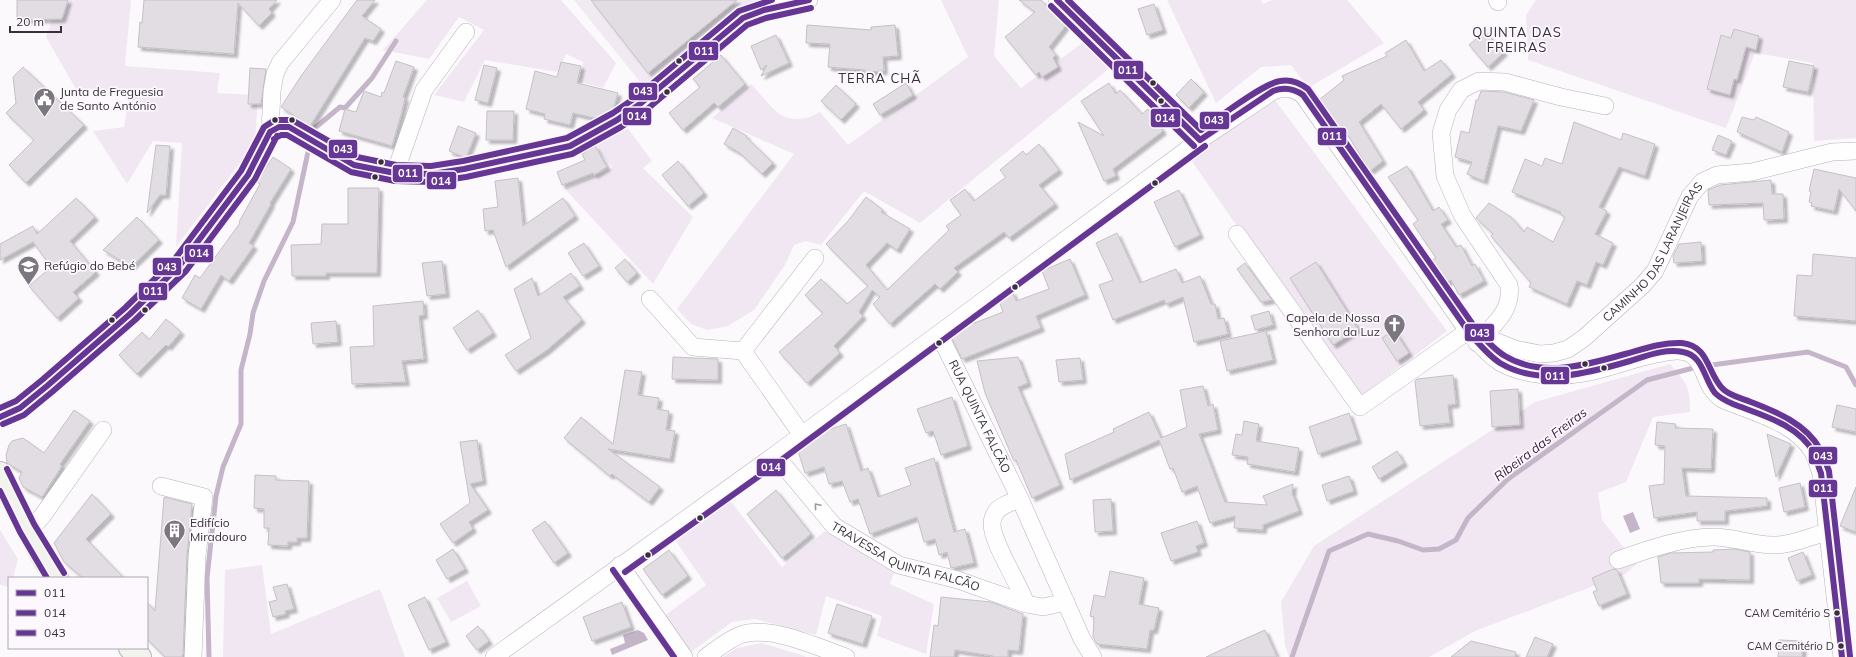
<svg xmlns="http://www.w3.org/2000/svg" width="1856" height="657" viewBox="0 0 1856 657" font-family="Mulish,sans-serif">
<defs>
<filter id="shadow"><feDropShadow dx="3.5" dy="3.5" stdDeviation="1" flood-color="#0004"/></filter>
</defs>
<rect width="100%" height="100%" fill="#fbf9fc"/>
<path fill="#f1eaf3" d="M574 0H762L649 93Z"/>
<path fill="#f1e7f3" d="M59 0H131L125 66 220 73 217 93 258 95 255 143 176 247 182 143 153 141 127 184 93 131 124 127 130 89H76L46 37Z
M427 0H561L616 63 603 88 580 82 583 62 566 54 557 72 485 60 464 102 434 95 484 30 459 17 429 59 383 50Z
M941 0H999L994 56 1021 88 1085 41 1112 66 920 223 864 191 821 245 806 241 794 245 785 265 754 310 728 326 707 330 691 324 677 309 794 154 712 118 751 84C758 91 774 111 781 115 793 122 810 119 820 112L848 145 968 57Z
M1167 0H1261L1263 4 1272 0H1347L1384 43 1308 88 1291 65 1261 67 1216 103Z
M1536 0H1856V138L1814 141 1813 63 1755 53 1726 128 1528 60 1526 15Z
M1272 96 1447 331 1357 399 1189 157Z
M626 126 652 161 643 168 693 217 653 284 565 189 613 168 592 143Z
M1670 364C1687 383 1690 386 1690 412L1653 417 1626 482 1598 493 1602 520 1637 564 1625 574 1475 631 1429 657H1289L1285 645 1281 602 1314 546 1535 402Z
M729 499 782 567 825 531 894 573 890 584 934 604 926 654 877 636 882 616 826 596 816 635 755 619 732 622 687 655 660 619 706 585 671 534Z
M0 530 18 559 13 578H9V587L0 585Z
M262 565 271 634 380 589 405 657H223L225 570Z
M467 581 481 606 451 622 437 598Z
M761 643 805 656V657H723L737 648Z"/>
<path fill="#c4b6c8" d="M1633 512 1640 529 1630 533 1623 516Z
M638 630 644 633 648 640 612 655 610 649 625 643 623 635Z"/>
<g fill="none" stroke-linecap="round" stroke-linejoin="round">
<path stroke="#c4b6c8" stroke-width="5" d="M316 127 340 107 345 108 372 78 396 41
M209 657 207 578 216 496 223 467 241 424V370L250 334 253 313 264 281 293 222 308 152
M1292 657 1329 551 1368 534 1398 541 1423 550 1439 549 1456 540 1468 518 1508 479 1647 380 1697 367 1808 352 1846 367 1856 385"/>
</g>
<path fill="#e2dde3" stroke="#c5c0c6" filter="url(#shadow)" d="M17 0H68L62 19 17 20Z
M144 0H277L269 9 272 13 259 26 238 3 234 54 138 47 140 22 142 23Z
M357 0H375L362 16 381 29 373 41 365 38 310 126 281 107 301 76Z
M591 0H737L648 73Z
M1019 0H1041L1067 24 1049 47 1056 55 1053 58 1058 67 1042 77 1039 72 1036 75 1005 37 1035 12Z
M1154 4 1163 30 1147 35 1138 9Z
M807 25 871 30V27L895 25 898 56 883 57 884 71 865 72V70L828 67 830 44 806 43Z
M1734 29 1759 36 1756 50 1746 47 1737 80 1734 79 1730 95 1707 89 1721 35 1731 38Z
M1485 31 1504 52 1488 67 1469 45Z
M776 35 789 63 761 76 767 65 761 70 751 46Z
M1406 40 1424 71 1441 60 1452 74 1418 102 1424 110 1401 129 1381 104 1359 122 1383 161 1370 171 1346 132 1343 134 1319 100 1344 80 1342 76 1387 56 1385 53Z
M721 55 745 84 718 107 714 103 683 130 669 113 700 87 693 79Z
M396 61 414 67 403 97 405 98 401 115 392 146 339 131 345 109 356 112 364 91 381 97 382 92 384 93Z
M1789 61 1814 66 1808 92 1783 87Z
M561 62 581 66 577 83 618 93 613 110 598 119 573 113 570 125 544 119 545 114 526 109 535 71 557 77Z
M484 65 497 68 488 103 475 100Z
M23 67 84 125 26 183 9 165 34 140 6 113 16 103 13 77Z
M250 68 266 69 261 104H248Z
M1191 79 1204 92 1189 108 1176 95Z
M906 83 913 95 880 115 873 104Z
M1109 83 1116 94 1120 90 1142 114 1148 109 1163 131 1113 169 1116 176 1104 181 1078 122 1104 136 1081 101Z
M836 85 856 104 841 120 821 101Z
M1481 91 1504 92 1534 100 1521 131 1498 126 1484 181 1467 174 1472 162 1455 157 1461 131 1469 133 1476 100H1478Z
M487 111H514L513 140H486Z
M1742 117 1754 120 1756 117 1789 132 1782 152 1737 132Z
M1574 122 1621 140 1623 133 1655 144 1645 176 1619 167 1599 207 1607 211 1595 234 1613 243 1603 265 1596 262 1587 285 1577 281 1567 304 1529 287 1531 283 1491 236 1493 234 1476 218 1489 203 1511 217 1524 232 1527 227 1553 242 1565 217 1560 214 1561 212 1512 192 1525 159 1542 166 1545 158 1562 164Z
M458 126 476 133 466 158 449 151Z
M733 128 747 136 746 137 773 163 762 174 740 153 724 144Z
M1718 135 1732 141 1726 155 1712 150Z
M1039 144 1059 170 1039 185 1055 204 1009 238 1004 232 954 268 958 272 940 289 935 284 890 324 873 304 880 297 872 290 859 312 863 316 834 346 840 353 807 383 779 352 823 313 805 295 821 279 847 304 868 286 826 244 848 221 866 197 883 210 881 212 910 229 897 250 887 243 866 265 887 290 949 230 946 226 961 215 950 200 965 189 974 201 1006 177 1000 170 1023 151 1026 155Z
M156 145 170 146 166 195H160L147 213Z
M595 146 607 167 594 175 593 173 562 185 557 172 585 160 582 154Z
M273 157 291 169 270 203 271 204 249 243 254 246 229 281 221 275 201 309 182 298 195 275 200 278 240 223 239 222 260 184 257 182Z
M678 161 704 193 688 206 662 175Z
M1407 166 1433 211 1439 207 1448 220 1441 224 1456 247 1461 245 1472 266 1475 264 1484 281 1459 295 1451 280 1446 283 1433 264 1431 261 1436 258 1413 224 1418 220 1388 177Z
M1814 169 1856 178V211L1839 189 1834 211 1811 206 1812 203 1809 202 1811 192 1809 191Z
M518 178 523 226 563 198 575 216 506 267 493 230 485 231 483 209 498 207 495 181Z
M1771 180 1772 194H1783L1784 219 1764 220 1763 203 1709 205 1708 190 1720 185Z
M348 188H379L377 273H326V276H292L291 245 321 244 322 224H348Z
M1179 190 1200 235 1175 247 1154 202Z
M76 198 95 217 70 241 96 272 73 292 79 298 57 318 29 286 51 267 33 242 0 260V244L33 226 37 234Z
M137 217 159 240 131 267 103 250Z
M1117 233 1140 283 1176 269 1182 283 1200 276 1211 304H1215L1218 319 1224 318 1228 334 1194 342 1183 297 1166 304 1164 300 1113 320 1099 285 1113 280 1096 243Z
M1701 242 1702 261 1674 263 1673 256 1679 244Z
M584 243 599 266 583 276 568 253Z
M1813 254 1856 258V321L1794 316 1797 275 1812 276Z
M625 259 637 273 627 282 615 268Z
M1070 259 1085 295 1036 316 1041 328 962 359 951 337 964 327 1003 312 999 301 1012 291 1016 301 1049 289 1042 271Z
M442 261 446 294 427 296 422 263Z
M1316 262 1358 329 1333 345 1290 278Z
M1245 263 1272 300 1261 302 1237 269Z
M571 273 580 286 563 297 582 320 547 350 516 371 505 355 531 338 514 289 532 278 538 296Z
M423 301 424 315 419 316 424 359 402 361 406 382 352 384 350 347 374 346 373 306Z
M478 310 493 333 467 350 453 328Z
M1269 311 1273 325 1255 330 1251 316Z
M166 319 181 332 168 347 166 345 137 374 119 355 142 332 149 340Z
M336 321 338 342 313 344 311 323Z
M1394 330 1409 353 1397 361 1382 338Z
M1266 331 1273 360 1227 371 1220 341Z
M673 357 718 359V380L672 379Z
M1018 357 1028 383 1018 387 1060 485 1032 498 1016 460 1014 461 985 393 977 361Z
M1080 358 1083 380 1059 382 1056 360Z
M625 370 642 372 638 395 659 398 657 409 669 411 666 430 675 431 670 459 608 449 660 487 649 502 612 474 610 476 564 438 581 417 613 444Z
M1453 375 1456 404 1448 405 1450 423 1420 426 1415 381 1417 379Z
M1203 386 1208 406 1213 404 1218 430 1199 434 1225 502 1267 505 1263 496 1293 484 1292 495H1293L1299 511 1263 525V530L1234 528 1235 516 1210 523 1197 486 1182 492 1173 468 1170 469 1159 440 1070 480 1065 454 1114 432 1113 429 1149 412 1161 438 1187 427 1180 390Z
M1518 389 1520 425 1492 427 1490 391Z
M952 397 968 446 941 455 933 431 926 433 917 409Z
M1837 405 1856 409V432L1832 427Z
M74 410 90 421 60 464 62 466 42 497 23 487 19 478 22 472 7 463 6 455 9 445 12 441 23 438 44 453Z
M1349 413 1358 440 1318 454 1309 427Z
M1244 421 1259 424 1256 441 1299 448 1295 472 1247 464 1248 457 1232 455 1236 434 1242 435Z
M1657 422 1676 424 1675 428 1713 429 1711 469 1682 468 1686 496 1767 498V506L1725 511V521H1697V512L1654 518 1649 486 1664 484 1665 446 1655 445Z
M846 424 861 471 868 468 878 497 911 485 905 468 934 458 954 532 965 529 974 563 951 568 947 552 939 555 935 539 924 542 917 517 870 534 858 499 850 502 842 481 829 484 824 467 805 473 798 451 823 434 824 431Z
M1767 434 1791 444 1776 477Z
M477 440 483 481 470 484 488 510 469 522 473 529 453 543 440 524 470 503 460 442Z
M1397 451 1404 463 1379 479 1372 467Z
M255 475 276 476V480L309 481 307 538H297V542H288V546L268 545 269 528H264V509L254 508Z
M1349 476 1354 491 1327 501 1322 485Z
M1800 483 1805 507 1784 512 1779 488Z
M1856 487V532L1840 526Z
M776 490 811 534 782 558 747 514Z
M92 494 111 514 86 539 124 578H83L64 562 54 543Z
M164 497 192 504 187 556 183 654 182 657H165L147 639V602L155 611Z
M1111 499 1113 531 1095 532 1093 500Z
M545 521 568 553 554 563 532 530Z
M1197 521 1204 543 1196 546 1198 552 1171 561 1161 533Z
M453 549 465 569 447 579 436 560Z
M1734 549 1750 552V580L1699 579V583H1661L1658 557 1671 553 1713 552V550Z
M669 550 688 576 662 595 643 569Z
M1803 552 1812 575 1797 581 1788 558Z
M1613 569 1617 570 1627 594 1599 606 1593 592 1597 590 1592 578Z
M1110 571 1144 578 1139 604 1159 608 1154 630H1150L1147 649 1097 644 1093 637 1094 617 1090 616 1094 595 1105 597Z
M287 584 294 609 285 611 286 614 273 617 269 602 277 600 273 587Z
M425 597 446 642 429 650 408 605Z
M941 597 991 602 1023 614 1019 651 1008 650V657H993V656L955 650 954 657H930L934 625 938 626Z
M622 602 631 627 592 641 583 617Z
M837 604 872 616 863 644 828 633Z
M478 626 489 641 477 650 466 636Z
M1265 630 1277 657H1206L1240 641Z
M1535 637 1553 644 1547 657H1526Z
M1779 640 1803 641 1802 657H1778Z
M1471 641 1516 652 1515 657H1451Z"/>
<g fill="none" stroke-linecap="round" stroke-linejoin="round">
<defs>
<g id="street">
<path d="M1057 0 1200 140"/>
<path d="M1497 0 1498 2"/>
<path d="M270 132 279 127H289L354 165 395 173 432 174 464 169 570 146 617 120 640 104 743 18 764 10 809 0"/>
<path d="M395 173 424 90 466 32"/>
<path d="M1237 234 1360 407 1468 331"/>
<path d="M650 299 693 347 743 351 802 435"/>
<path id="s1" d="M939 334 1020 499 1082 639 1093 657"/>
<path id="s2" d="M1483 336 1515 349 1540 354 1554 353 1568 349 1584 338 1642 286 1655 271 1690 196 1702 182 1717 175 1752 172 1832 152 1856 151"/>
<path d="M1477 343C1493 325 1513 311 1509 285L1462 215 1445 176 1441 133 1448 110 1461 90 1479 81 1505 82 1561 97 1605 106"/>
<path d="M743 351 815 258"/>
<path d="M0 417 20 408 47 386 130 314 180 265 248 175 270 132 272 91 275 74 280 63 332 0"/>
<path id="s3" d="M775 455 834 526 899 565 958 580 1026 604 1043 607 1066 602"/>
<path d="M161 486 204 497 197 556 193 657"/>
<path d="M1020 499C1012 502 1001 505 996 512 994 515 992 519 992 524 992 543 1019 583 1026 604"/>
<path d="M27 528 38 521 43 515 103 430"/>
<path d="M1618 560C1646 550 1683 537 1713 537 1732 537 1751 544 1771 545 1789 546 1809 537 1827 532"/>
<path d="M620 565 684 657"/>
<path d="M494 657 775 455 1200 140 1273 91C1284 87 1293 87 1303 95L1468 331C1477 342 1489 355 1501 363 1526 376 1558 378 1585 373 1609 368 1632 359 1656 354 1667 352 1682 348 1692 355 1706 363 1703 386 1722 399 1753 413 1794 421 1813 452 1816 458 1818 466 1821 473L1842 657"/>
<path d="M706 657C717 649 730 638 743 634 773 626 817 647 846 657"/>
</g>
<path id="secondary" d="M0 473 27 528 46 562 57 578
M130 648 140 657"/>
</defs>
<use href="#street" stroke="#b7b3b9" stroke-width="18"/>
<use href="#secondary" stroke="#b7b3b9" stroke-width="24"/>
<use href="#street" stroke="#fefeff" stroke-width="17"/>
<use href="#secondary" stroke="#f2f3ef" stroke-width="22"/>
<defs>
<path id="bus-1" d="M1057 0 1200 140
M270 132 279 127H289L354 165 395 173 432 174 464 169 570 146 617 120 640 104 743 18 764 10 809 0
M1200 140 1273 91C1284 87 1293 88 1303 95L1468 331C1477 342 1488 355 1500 363 1540 387 1589 373 1630 361 1646 356 1666 348 1683 352 1703 355 1704 379 1715 393 1720 398 1726 401 1733 404 1761 415 1798 424 1814 453 1817 459 1818 467 1821 473L1842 657
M0 417 20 408 47 386 130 314 180 265 248 175 270 132"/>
<path id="bus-2" d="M1051 6 1194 146
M274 139 281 135H287L351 172 395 181 433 182 466 177 572 154 621 127 645 111 747 25 766 18 811 8
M3 424 24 415 52 392 135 320 186 271 255 179 277 136
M0 491 20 532 47 578
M613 570 674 657
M625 572 780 461 1205 146"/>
<path id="bus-3" d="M1068 0 1201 130C1218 118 1262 84 1280 81 1290 79 1300 83 1308 89L1474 326C1483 337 1493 349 1505 356 1541 378 1587 365 1625 354 1643 349 1663 342 1682 343 1709 346 1707 372 1722 388 1729 396 1742 398 1751 402 1777 412 1806 424 1820 449 1824 456 1826 464 1829 471L1850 656
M0 408 16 401 42 380 125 308 174 260 241 171 264 127 275 120H292L357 157 396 165 431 166 463 161 567 138 613 113 635 98 739 11 772 0
M7 469 34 524 64 573"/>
</defs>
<use href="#bus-1" stroke="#fcf8fd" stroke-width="9"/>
<use href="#bus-2" stroke="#fcf8fd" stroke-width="9"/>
<use href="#bus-3" stroke="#fcf8fd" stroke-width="9"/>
<use href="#bus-1" stroke="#663695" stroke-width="6"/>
<use href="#bus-2" stroke="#663695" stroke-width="6"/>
<use href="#bus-3" stroke="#663695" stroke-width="6"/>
</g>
<defs><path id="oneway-chevron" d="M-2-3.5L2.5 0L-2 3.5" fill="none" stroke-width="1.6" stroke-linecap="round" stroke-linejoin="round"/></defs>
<use stroke="#9b979d" href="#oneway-chevron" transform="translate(817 506) rotate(-130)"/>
<defs>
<symbol id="civic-pin" viewBox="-11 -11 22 30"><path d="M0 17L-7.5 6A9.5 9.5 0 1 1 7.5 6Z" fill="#7c767f" stroke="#fcf8fd"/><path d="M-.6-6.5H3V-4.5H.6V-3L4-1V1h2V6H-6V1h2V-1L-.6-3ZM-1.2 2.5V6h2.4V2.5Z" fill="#fff"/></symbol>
<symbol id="school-pin" viewBox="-11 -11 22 30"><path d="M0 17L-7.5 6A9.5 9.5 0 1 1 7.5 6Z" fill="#7c767f" stroke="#fcf8fd"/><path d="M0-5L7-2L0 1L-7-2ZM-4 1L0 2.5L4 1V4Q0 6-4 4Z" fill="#fff"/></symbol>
<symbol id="church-pin" viewBox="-11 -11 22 30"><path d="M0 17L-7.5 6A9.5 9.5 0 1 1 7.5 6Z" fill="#7c767f" stroke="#fcf8fd"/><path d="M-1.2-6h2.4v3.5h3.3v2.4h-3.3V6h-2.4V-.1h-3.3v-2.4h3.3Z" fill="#fff"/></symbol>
<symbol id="building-pin" viewBox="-11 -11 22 30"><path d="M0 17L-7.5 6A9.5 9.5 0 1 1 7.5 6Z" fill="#7c767f" stroke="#fcf8fd"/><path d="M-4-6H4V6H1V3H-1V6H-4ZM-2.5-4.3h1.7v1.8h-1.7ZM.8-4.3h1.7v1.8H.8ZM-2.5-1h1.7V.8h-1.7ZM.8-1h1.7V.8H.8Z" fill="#fff"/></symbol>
</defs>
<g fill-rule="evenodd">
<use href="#civic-pin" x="32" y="86" width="25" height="34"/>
<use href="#school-pin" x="16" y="254" width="25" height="34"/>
<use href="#church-pin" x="1382" y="312" width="25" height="34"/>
<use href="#building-pin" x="162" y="518" width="25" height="34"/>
</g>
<g fill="#38303b" stroke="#fcf8fd" stroke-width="1.5">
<circle cx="679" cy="61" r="3.5"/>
<circle cx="1153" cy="83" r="3.5"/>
<circle cx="667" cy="92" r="3.5"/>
<circle cx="1161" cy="101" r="3.5"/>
<circle cx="275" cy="120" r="3.5"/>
<circle cx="292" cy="120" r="3.5"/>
<circle cx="381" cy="162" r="3.5"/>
<circle cx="375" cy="177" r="3.5"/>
<circle cx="1155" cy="183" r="3.5"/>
<circle cx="1015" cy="287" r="3.5"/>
<circle cx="145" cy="310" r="3.5"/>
<circle cx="112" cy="320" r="3.5"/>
<circle cx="939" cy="343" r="3.5"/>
<circle cx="1585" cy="364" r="3.5"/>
<circle cx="1604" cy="368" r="3.5"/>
<circle cx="700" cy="518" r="3.5"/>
<circle cx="648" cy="555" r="3.5"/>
<circle cx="1837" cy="613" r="3.5"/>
<circle cx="1841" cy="646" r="3.5"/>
</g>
<g text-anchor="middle" stroke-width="3.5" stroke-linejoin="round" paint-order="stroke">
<g font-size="11" fill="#38303b" stroke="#fcf8fd" text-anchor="end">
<text x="1830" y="617">CAM Cemitério S</text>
<text x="1834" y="650">CAM Cemitério D</text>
</g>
<g font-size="12" fill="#38303b" stroke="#fcf8fd" text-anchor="start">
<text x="60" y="96">Junta de Freguesia<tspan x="60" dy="14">de Santo António</tspan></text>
<text x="44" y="270">Refúgio do Bebé</text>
<text x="1380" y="322" text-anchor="end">Capela de Nossa<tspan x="1380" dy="14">Senhora da Luz</tspan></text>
<text x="190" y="527">Edifício<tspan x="190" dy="14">Miradouro</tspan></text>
</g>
<g font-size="12" fill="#38303b" stroke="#fcf8fd">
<text dy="4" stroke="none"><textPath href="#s2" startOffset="220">CAMINHO DAS LARANJEIRAS</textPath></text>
<text dy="4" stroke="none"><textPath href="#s1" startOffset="92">RUA QUINTA FALCÃO</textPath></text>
<text dy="4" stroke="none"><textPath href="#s3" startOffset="171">TRAVESSA QUINTA FALCÃO</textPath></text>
</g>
<g font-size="13" letter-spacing="1" fill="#38303b" stroke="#fcf8fd">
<text x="1517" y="37">QUINTA DAS<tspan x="1517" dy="15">FREIRAS</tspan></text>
<text x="880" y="83">TERRA CHÃ</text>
</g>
<g font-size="13" font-style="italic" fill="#3c2144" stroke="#fcf8fd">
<text transform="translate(1540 444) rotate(-37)" y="5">Ribeira das Freiras</text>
</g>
</g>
<g stroke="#fcf8fd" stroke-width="1.5">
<rect x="688" y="41" width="31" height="20" rx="4" fill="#663695"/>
<rect x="1113" y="60" width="31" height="20" rx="4" fill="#663695"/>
<rect x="628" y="82" width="30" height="19" rx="4" fill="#663695"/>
<rect x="622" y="107" width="30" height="19" rx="4" fill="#663695"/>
<rect x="1150" y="108" width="31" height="20" rx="4" fill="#663695"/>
<rect x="1199" y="111" width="31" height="19" rx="4" fill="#663695"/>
<rect x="1317" y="127" width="30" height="19" rx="4" fill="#663695"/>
<rect x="328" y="139" width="30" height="20" rx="4" fill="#663695"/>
<rect x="392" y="164" width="31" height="19" rx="4" fill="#663695"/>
<rect x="426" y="171" width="31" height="19" rx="4" fill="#663695"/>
<rect x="184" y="244" width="30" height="19" rx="4" fill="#663695"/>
<rect x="152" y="257" width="30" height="19" rx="4" fill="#663695"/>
<rect x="138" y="282" width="30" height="19" rx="4" fill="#663695"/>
<rect x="1464" y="323" width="31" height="19" rx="4" fill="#663695"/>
<rect x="1540" y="366" width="30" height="19" rx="4" fill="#663695"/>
<rect x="1808" y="446" width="30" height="19" rx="4" fill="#663695"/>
<rect x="756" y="458" width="30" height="19" rx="4" fill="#663695"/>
<rect x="1808" y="479" width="30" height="19" rx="4" fill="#663695"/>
</g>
<g font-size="11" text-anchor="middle" font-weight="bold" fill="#fff">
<text x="704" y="55">011</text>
<text x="1128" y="74">011</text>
<text x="643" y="95">043</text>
<text x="637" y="120">014</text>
<text x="1165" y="122">014</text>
<text x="1214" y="124">043</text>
<text x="1332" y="140">011</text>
<text x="343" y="153">043</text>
<text x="408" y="177">011</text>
<text x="441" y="185">014</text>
<text x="199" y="257">014</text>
<text x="167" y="271">043</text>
<text x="153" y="295">011</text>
<text x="1480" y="337">043</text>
<text x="1555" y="380">011</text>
<text x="1823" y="460">043</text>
<text x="771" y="471">014</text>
<text x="1823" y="492">011</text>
</g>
<rect x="8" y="577" width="140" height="72" fill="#fcf8fd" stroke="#aea8af"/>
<rect x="16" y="590" width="20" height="6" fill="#663695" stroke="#aea8af"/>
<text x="44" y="597" font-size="12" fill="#38303b">011</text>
<rect x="16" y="610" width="20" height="6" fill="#663695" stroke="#aea8af"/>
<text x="44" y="617" font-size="12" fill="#38303b">014</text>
<rect x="16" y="630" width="20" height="6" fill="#663695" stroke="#aea8af"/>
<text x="44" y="637" font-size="12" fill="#38303b">043</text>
<path d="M10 26v6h51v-6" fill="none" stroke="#38303b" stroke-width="2"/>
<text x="16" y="26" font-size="12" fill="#38303b" stroke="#fcf8fd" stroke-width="3" paint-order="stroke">20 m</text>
</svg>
